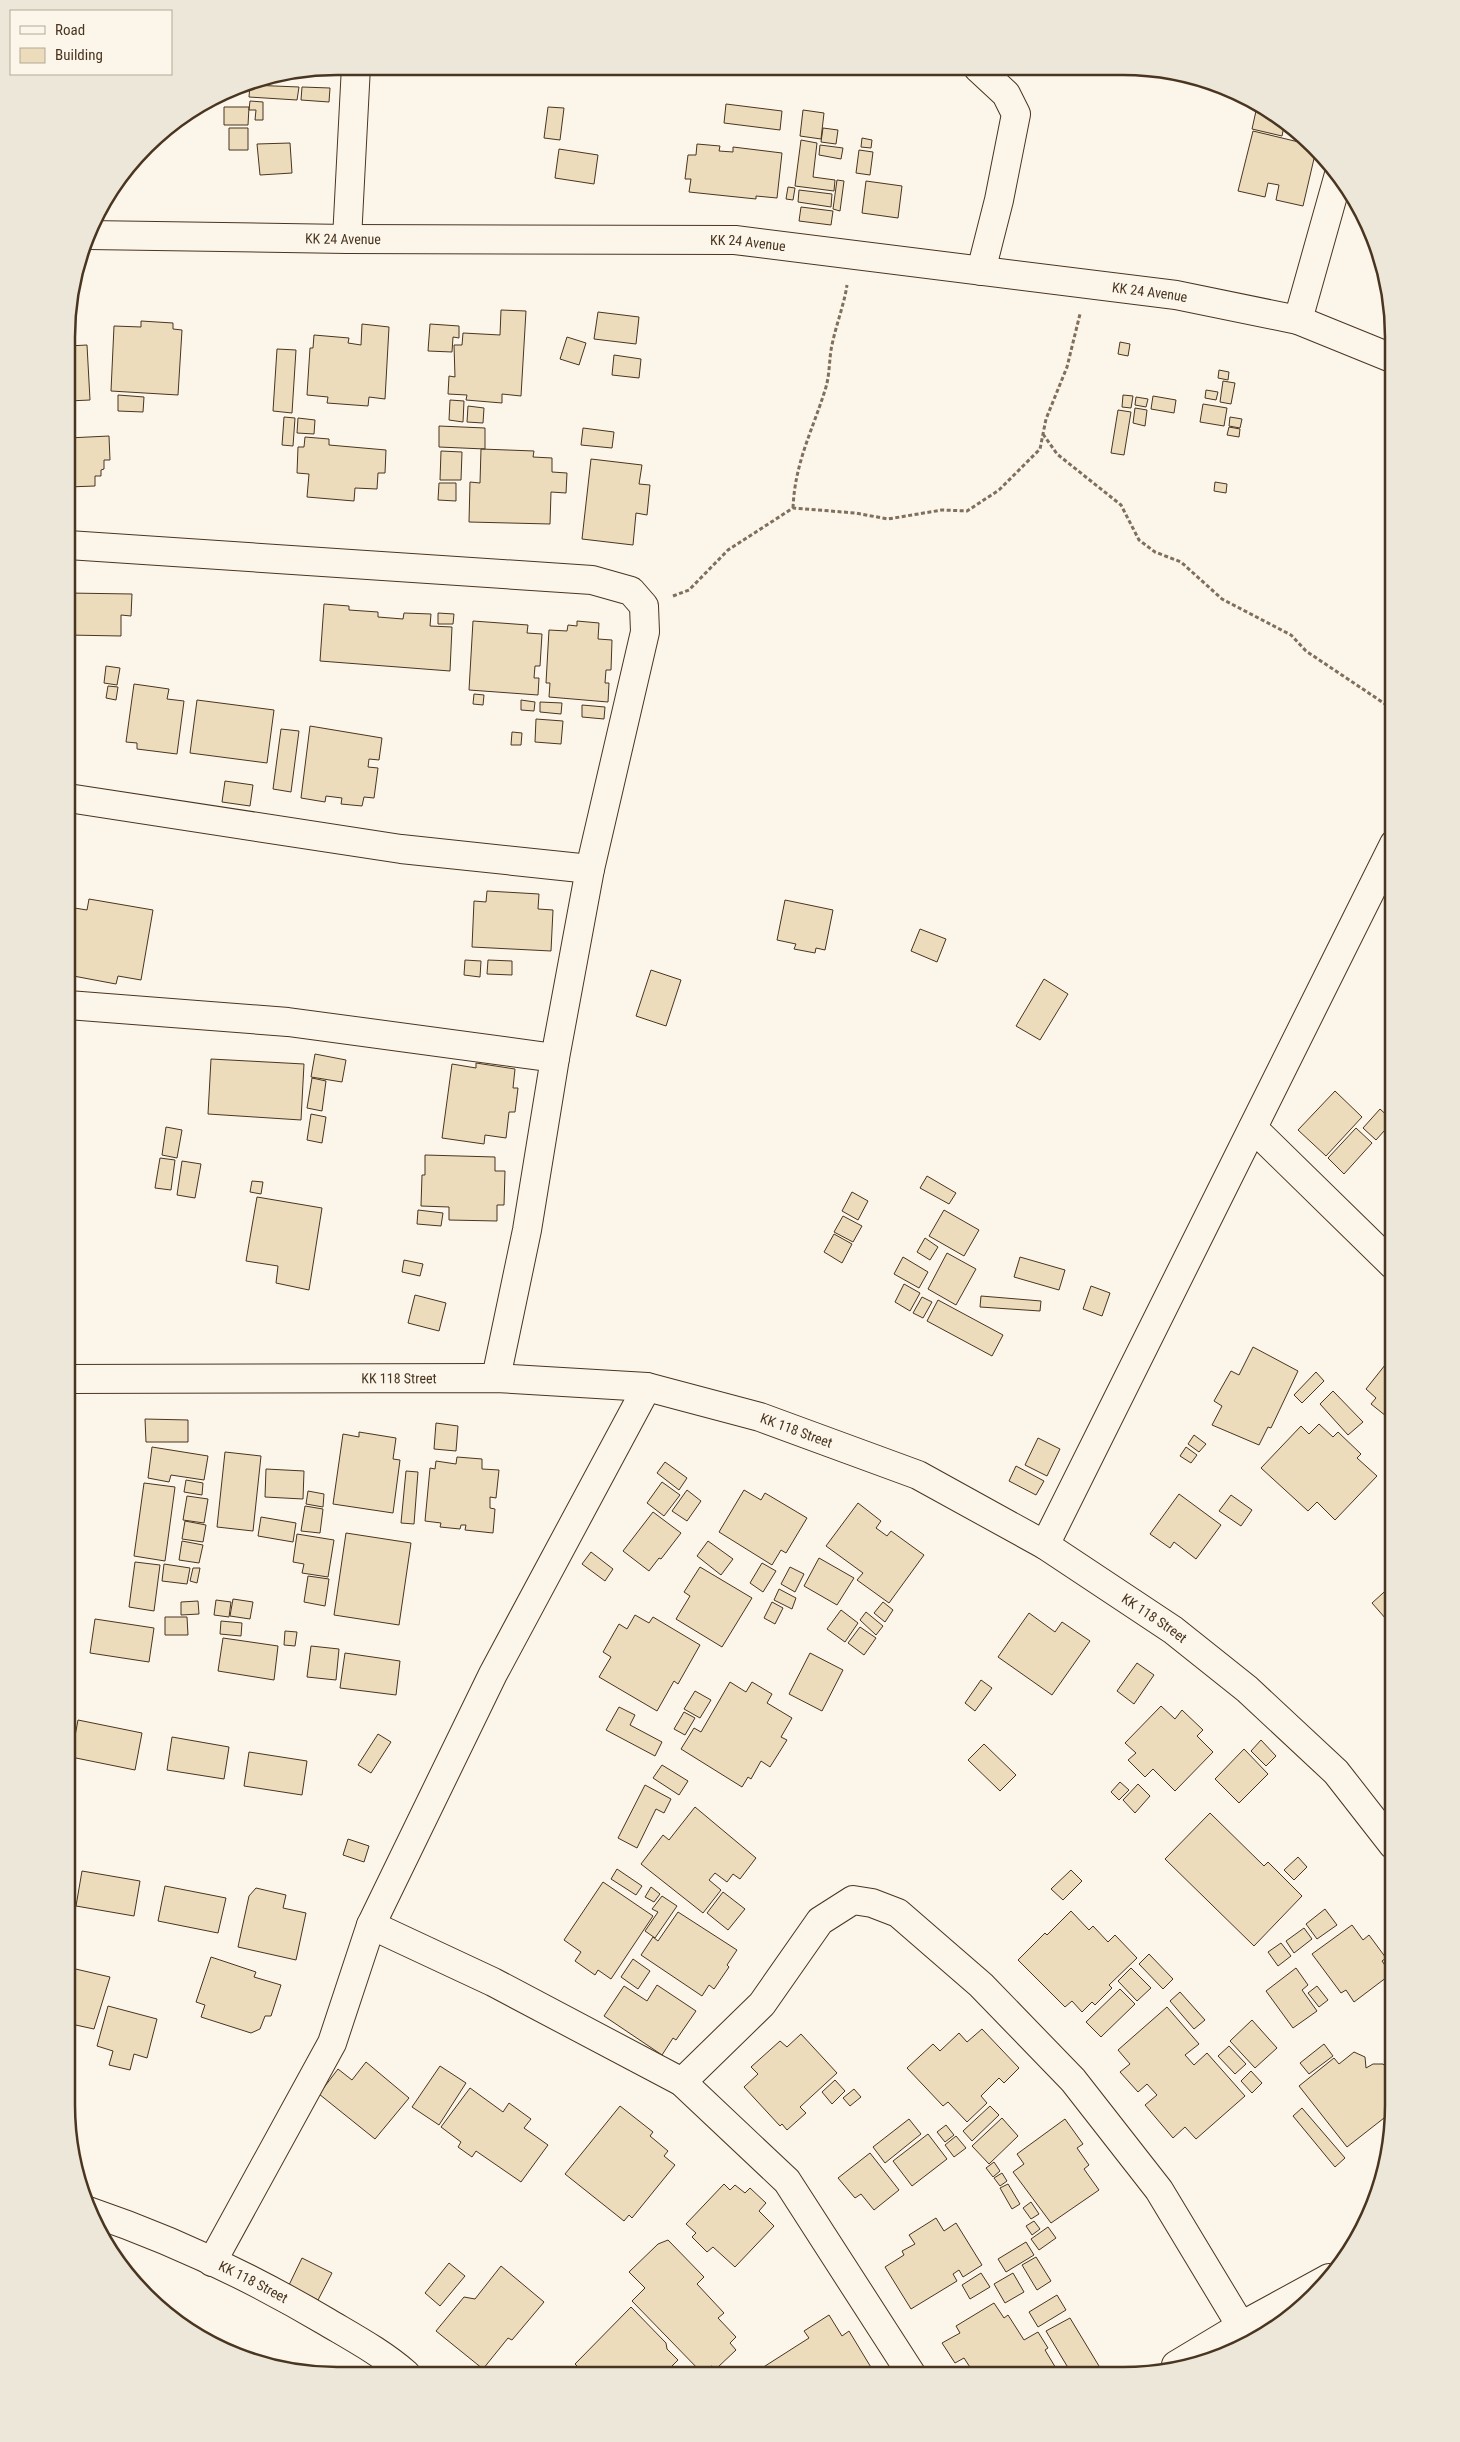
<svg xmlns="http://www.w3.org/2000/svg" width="1460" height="2442" viewBox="0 0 1460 2442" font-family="'Roboto Condensed',sans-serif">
<rect width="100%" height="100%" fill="#fbf6e9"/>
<path fill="#ecdcbc" stroke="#4a3520" d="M250 85 299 87 297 100 249 97Z
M302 87 330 88 329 102 301 100Z
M250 101 263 102V120H255L256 110H249Z
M726 104 782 111 780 130 724 123Z
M224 107H249L248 125H224Z
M548 107 564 108 560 140 544 138Z
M803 110 824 113 821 139 800 136Z
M1256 111 1276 116 1285 121 1282 136 1252 129Z
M1292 126 1303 138 1290 135Z
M229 128H248V150H229Z
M823 128 838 130 836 144 821 142Z
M1253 131 1311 145 1316 150 1303 206 1276 200 1279 185 1268 183 1265 197 1238 191Z
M862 138 872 140 871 148 861 147Z
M801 140 817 143 813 177 835 180 834 191 795 186Z
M290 143 292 173 260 175 257 144Z
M697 144 720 146 719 151 733 152V147L782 153 777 198 756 196V199L689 192 691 179H685L688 155H696Z
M820 145 843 148 841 159 819 155Z
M559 149 598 155 594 184 555 178Z
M859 150 873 152 870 175 856 173Z
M837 180 844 181 840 211 833 209Z
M866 181 902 186 898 218 862 213Z
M788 187 795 188 793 200 786 199Z
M799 190 832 194 831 207 798 202Z
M801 207 833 211 831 225 799 221Z
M1369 226 1373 234 1375 242 1365 237Z
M501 310 526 311 521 396 502 394V403L466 400 467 395 448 394 449 376 455 377 454 345H462L463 333 500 335Z
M598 312 639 317 636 344 594 339Z
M141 321 173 323V329L182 330 178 395 111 391 114 326 141 327Z
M362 324 389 327 385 399 369 397 368 406 327 403 328 397 307 395 310 348H313L314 335 349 338 348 343 361 345Z
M430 324 459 326V338L453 337 452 352 428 351Z
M567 337 586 343 579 365 560 359Z
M1120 342 1130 344 1128 356 1118 354Z
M87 345 90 400 68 401V346Z
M277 349 296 350 292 413 273 411Z
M614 355 641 359 639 378 612 375Z
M1219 370 1229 372 1228 380 1218 378Z
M1223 381 1235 383 1231 404 1220 402Z
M1206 390 1218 392 1216 400 1205 398Z
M118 395 144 397 143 412 118 411Z
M1123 395 1133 396 1131 408 1122 407Z
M1153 396 1176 400 1174 413 1151 409Z
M1136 397 1148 399 1146 407 1135 405Z
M450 400 464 401 463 422 449 420Z
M1203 404 1227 408 1224 426 1200 422Z
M468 406 484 408 483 423 467 422Z
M1135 408 1147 410 1145 426 1133 423Z
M1118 410 1131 412 1124 455 1111 453Z
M284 417 295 418 293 446 282 445Z
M1230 417 1242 419 1240 428 1229 426Z
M298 418 315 420 314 434 297 433Z
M439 426 485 428V449L439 447Z
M1229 427 1240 429 1239 437 1227 435Z
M583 428 614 432 612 448 581 445Z
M109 436 110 460H104V469L101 470V476H95V486L68 487V438Z
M305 437 329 439V445L386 450 385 473H378L377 489 355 488 354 501 307 497 309 474 297 473 298 447H304Z
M481 449 534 451 533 457 552 458V472L567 473 566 493 551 492 550 524 469 522 470 482 480 483Z
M441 451 462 452 461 480H440Z
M591 459 642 465 639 484 650 485 647 515 636 513 633 545 582 539Z
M1215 482 1227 484 1226 493 1214 491Z
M439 483H456V501L438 500Z
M68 593 132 594 131 616 121 615V636L68 635Z
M324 604 349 606V610L378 612V617L403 619 404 613 431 614 430 626 452 627 450 671 320 661Z
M438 613 454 614 453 624H438Z
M473 621 528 625 527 633 542 634 540 666H535L534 678H539L538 695 469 690Z
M577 621 599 623 598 639 612 640 611 670H606L605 683H609L608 702 549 697 550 683H546L549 630 567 631 568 625 577 626Z
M68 647H73V657H68Z
M106 666 120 668 117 685 104 683Z
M134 684 169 689 167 699 184 701 177 754 137 749V743L126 742Z
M108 686 118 687 116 700 106 698Z
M474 694 484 695 483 705 473 704Z
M197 700 274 710 267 763 190 753Z
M521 700 535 702 534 711 521 710Z
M540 702 562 703 561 714 540 712Z
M582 705 605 707 604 719 582 717Z
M536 719 563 721 561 744 535 742Z
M310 726 382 738 379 760 369 759 368 767 378 768 374 798 364 797 362 806 341 804 342 798 326 796 325 802 301 798Z
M281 729 299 731 291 792 273 789Z
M512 732 522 733 521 745H511Z
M225 781 253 785 250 806 222 802Z
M487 891 539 894 538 909 553 910 551 951 472 947 474 901 486 902Z
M89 899 153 910 141 980 118 976 116 984 68 975V907L87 910Z
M785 900 833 910 825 950 816 948 815 953 794 949 796 944 777 940Z
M920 929 946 939 937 962 911 951Z
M465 960 481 961 480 977 464 975Z
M488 960 512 961V975L487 974Z
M651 970 681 980 666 1026 636 1016Z
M1044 979 1068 994 1040 1040 1016 1026Z
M315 1054 346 1060 342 1082 311 1077Z
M211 1059 304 1064 301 1120 208 1114Z
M476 1063 515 1069 513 1088H518L515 1112H509L506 1138 485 1135 484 1144 442 1138 452 1064 476 1068Z
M312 1078 326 1081 322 1111 307 1108Z
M1335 1091 1362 1117 1326 1156 1298 1130Z
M1380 1109 1393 1121 1376 1140 1363 1128Z
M311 1114 326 1117 322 1143 307 1140Z
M166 1127 182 1130 177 1158 162 1155Z
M1356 1128 1372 1143 1344 1174 1328 1158Z
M425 1155 495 1157V1171H505L504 1205H497V1221L449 1220V1207L421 1206 422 1175H425Z
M160 1158 175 1160 171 1190 155 1188Z
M182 1161 201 1164 195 1198 177 1195Z
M927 1176 956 1193 949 1204 920 1188Z
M252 1181 263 1182 261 1194 250 1192Z
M852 1192 868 1201 858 1220 842 1211Z
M257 1197 322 1208 309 1290 276 1283 278 1266 246 1261Z
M418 1210 443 1213 441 1226 417 1224Z
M944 1210 979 1230 964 1256 929 1236Z
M843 1216 862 1226 853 1242 834 1232Z
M834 1234 852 1244 842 1263 824 1252Z
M925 1238 938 1247 930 1260 917 1252Z
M947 1253 976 1269 956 1305 928 1289Z
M903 1257 928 1272 919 1288 894 1274Z
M1020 1257 1065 1270 1059 1290 1014 1277Z
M404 1260 423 1264 420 1276 402 1272Z
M904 1284 920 1293 910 1311 895 1302Z
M1091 1286 1110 1293 1102 1316 1083 1309Z
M415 1295 446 1303 439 1331 408 1323Z
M981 1296 1041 1301 1040 1311 980 1307Z
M922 1297 932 1302 923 1318 913 1313Z
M938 1300 1003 1335 992 1356 927 1321Z
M1253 1347 1298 1371 1271 1428 1268 1427 1259 1445 1212 1425 1222 1406 1214 1401 1231 1371 1239 1375Z
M1393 1355V1417L1391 1420 1371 1404 1376 1398 1366 1389Z
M1316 1372 1324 1381 1302 1403 1294 1395Z
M1333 1391 1363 1422 1348 1435 1320 1404Z
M145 1419 188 1420V1442H146Z
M436 1423 458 1426 456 1451 434 1449Z
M1319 1424 1333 1437 1338 1432 1361 1454 1357 1458 1377 1476 1335 1520 1317 1502 1308 1511 1261 1468 1301 1426 1309 1434Z
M1393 1431V1448L1385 1439Z
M359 1432 396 1438 393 1459 400 1460 393 1513 333 1504 343 1434 359 1437Z
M1194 1435 1206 1444 1199 1452 1188 1444Z
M1038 1438 1060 1449 1047 1476 1025 1465Z
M152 1447 208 1456 204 1480 171 1475 169 1482 148 1478Z
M1186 1447 1197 1455 1191 1463 1180 1456Z
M225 1452 261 1456 253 1531 217 1527Z
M457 1457 482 1459V1469L499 1470 496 1498 490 1497V1508L495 1509 493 1533 465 1530 466 1525H461L460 1529 440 1527 441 1523 425 1521 430 1468 435 1469 436 1461 456 1464Z
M665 1462 687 1478 679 1490 657 1473Z
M1016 1466 1044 1481 1036 1495 1009 1481Z
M266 1469 304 1471 303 1499 265 1497Z
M406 1471 418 1472 414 1524 401 1523Z
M186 1480 203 1483 202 1495 184 1492Z
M662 1482 680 1495 664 1516 647 1503Z
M144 1483 175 1487 165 1561 134 1556Z
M687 1490 701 1501 687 1521 672 1511Z
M744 1490 761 1500 765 1493 807 1518 786 1553 781 1550 772 1565 719 1532Z
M308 1491 324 1494 323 1507 306 1504Z
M1179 1494 1221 1525 1196 1559 1174 1542 1170 1548 1150 1534Z
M1231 1495 1252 1510 1241 1526 1219 1511Z
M187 1496 208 1499 204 1523 183 1520Z
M858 1503 881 1521 876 1528 887 1536 891 1531 924 1555 889 1603 857 1580 863 1573 826 1546Z
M305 1506 323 1509 320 1533 301 1531Z
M653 1512 681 1533 661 1559 659 1558 649 1571 623 1551Z
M261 1517 296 1523 293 1542 258 1536Z
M185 1521 206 1525 203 1542 182 1539Z
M346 1533 411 1543 399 1625 334 1615Z
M297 1534 334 1540 328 1577 302 1573 304 1564 293 1562Z
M182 1541 203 1545 199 1563 179 1560Z
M708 1541 733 1559 721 1575 697 1556Z
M591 1552 613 1569 605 1581 582 1564Z
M819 1558 854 1578 837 1605 804 1586Z
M135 1562 160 1565 154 1611 129 1607Z
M762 1563 776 1571 763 1592 750 1583Z
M164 1564 190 1568 187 1584 162 1581Z
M700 1567 752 1598 722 1647 676 1619 690 1596 684 1592Z
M790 1567 804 1574 795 1592 781 1584Z
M193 1568H200L197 1583 190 1581Z
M308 1576 329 1579 325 1606 304 1602Z
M1393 1584V1627L1372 1603Z
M779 1589 796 1598 792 1609 774 1600Z
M233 1599 253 1602 250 1619 230 1616Z
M216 1600 231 1602 229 1617 214 1615Z
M198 1601 199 1614 181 1615V1602Z
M772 1602 783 1608 775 1624 764 1618Z
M883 1602 893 1610 885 1622 874 1613Z
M841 1610 858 1623 845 1642 827 1629Z
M866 1612 883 1626 876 1635 860 1620Z
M1029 1613 1055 1632 1062 1622 1090 1641 1052 1695 998 1657Z
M635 1615 649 1623 653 1617 700 1645 678 1684 674 1681 657 1711 599 1677 611 1657 603 1652 619 1624 627 1629Z
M165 1617H187L188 1635H165Z
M95 1619 154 1628 149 1662 90 1653Z
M221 1621 242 1623 241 1636 220 1634Z
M860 1627 876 1638 864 1655 848 1643Z
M285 1631 297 1632 295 1646 284 1645Z
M223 1638 278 1646 274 1680 218 1671Z
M311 1646 339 1649 336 1680 307 1677Z
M345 1653 400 1661 396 1695 340 1688Z
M810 1653 843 1670 822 1711 789 1694Z
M1137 1663 1154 1675 1134 1704 1117 1691Z
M981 1680 992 1688 975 1711 965 1703Z
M730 1682 746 1692 752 1682 772 1694 767 1703 792 1718 781 1737 787 1740 770 1767 761 1761 751 1779 748 1777 742 1787 681 1749 694 1728 701 1732Z
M695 1691 711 1700 700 1718 684 1709Z
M1161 1706 1175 1719 1182 1710 1203 1730 1197 1736 1213 1752 1175 1791 1153 1769 1145 1777 1128 1760 1136 1753 1125 1743Z
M619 1707 635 1715 630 1725 662 1742 655 1756 606 1730Z
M684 1712 695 1718 685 1735 674 1729Z
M78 1720 142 1733 135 1770 71 1757Z
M378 1734 391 1742 371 1773 358 1765Z
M172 1737 229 1747 224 1779 167 1770Z
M1261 1740 1276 1756 1266 1766 1251 1751Z
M984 1744 1016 1775 1000 1791 968 1760Z
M1244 1749 1268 1774 1239 1803 1215 1779Z
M249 1752 307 1761 302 1795 244 1786Z
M662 1765 688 1781 679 1795 653 1778Z
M1120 1782 1129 1790 1119 1800 1111 1792Z
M1138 1784 1150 1796 1135 1813 1123 1800Z
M645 1785 671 1799 664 1813 656 1809 637 1848 618 1838Z
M695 1807 756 1858 740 1879 733 1874 727 1882 715 1873 709 1880 721 1890 703 1913 641 1864 663 1835 669 1840Z
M1210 1813 1264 1866 1268 1862 1302 1896 1254 1946 1165 1859Z
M348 1839 369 1846 364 1862 343 1855Z
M1298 1857 1307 1867 1294 1880 1284 1870Z
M617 1869 642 1886 636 1895 611 1879Z
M1071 1870 1082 1881 1063 1900 1051 1889Z
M82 1871 140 1881 134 1916 76 1906Z
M603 1882 653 1916 611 1979 598 1970 595 1975 575 1961 581 1952 564 1940Z
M165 1886 226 1898 218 1933 158 1921Z
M651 1887 660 1894 654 1902 645 1897Z
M256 1888 286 1895 283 1908 306 1913 296 1960 238 1947 249 1896Z
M723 1892 745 1909 728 1930 707 1913Z
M662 1896 677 1906 655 1938 645 1931 658 1912 652 1909Z
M1325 1909 1337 1925 1317 1939 1306 1924Z
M1071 1911 1089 1930 1093 1926 1108 1942 1115 1935 1137 1958 1109 1985 1112 1988 1095 2005 1092 2002 1082 2012 1072 2001 1065 2007 1018 1960 1045 1933 1047 1935Z
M678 1912 737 1950 727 1965 729 1967 714 1989 709 1985 702 1996 641 1955 653 1937 658 1941Z
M1352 1925 1363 1940 1369 1935 1386 1958 1382 1961 1391 1974 1354 2002 1346 1990 1341 1993 1312 1954Z
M1304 1928 1312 1939 1294 1953 1286 1941Z
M1281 1943 1291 1956 1278 1966 1268 1952Z
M1149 1954 1173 1979 1163 1989 1139 1964Z
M211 1957 256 1972 254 1977 281 1985 271 2016H265L260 2029 251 2033 201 2017 205 2005 196 2002Z
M633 1959 650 1971 638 1989 621 1977Z
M67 1967 110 1977 94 2029 71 2024 74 2012 66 2010Z
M1131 1968 1151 1988 1137 2001 1118 1981Z
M1296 1968 1308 1985 1302 1990 1317 2011 1293 2028 1266 1991Z
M657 1985 696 2011 676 2040 673 2038 662 2055 604 2016 624 1986 647 2001Z
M1317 1986 1328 2000 1319 2007 1308 1993Z
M1120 1989 1135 2004 1101 2037 1086 2022Z
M1180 1992 1205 2020 1194 2029 1170 2001Z
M108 2006 157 2019 147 2058 134 2054 130 2070 109 2065 113 2051 97 2046Z
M1167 2007 1199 2044 1185 2055 1194 2065 1207 2053 1245 2096 1196 2139 1185 2127 1173 2138 1145 2105 1157 2095 1147 2084 1138 2092 1120 2072 1130 2064 1118 2050Z
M1252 2020 1277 2048 1255 2068 1230 2041Z
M982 2029 1019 2068 1004 2083 999 2078 981 2096 987 2103 967 2122 948 2102 943 2106 907 2068 933 2044 940 2051 959 2033 967 2042Z
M801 2034 837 2073 800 2107 806 2113 787 2130 782 2124 780 2126 744 2087 758 2074 751 2067 780 2041 787 2047Z
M1393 2043V2056L1387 2048Z
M1324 2044 1333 2056 1309 2074 1300 2063Z
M1229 2046 1246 2064 1235 2074 1218 2056Z
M1354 2052 1365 2057 1366 2068 1373 2064H1383L1390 2071 1393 2081 1388 2091 1393 2098V2111L1347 2147 1299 2086 1334 2058 1339 2064Z
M366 2062 409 2098 375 2139 319 2094 338 2069 352 2080Z
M440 2066 466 2083 439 2125 412 2107Z
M1251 2071 1262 2083 1252 2093 1241 2081Z
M835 2080 845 2091 832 2104 822 2092Z
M470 2088 503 2112 509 2103 531 2119 524 2128 548 2145 521 2182 476 2151 472 2157 458 2147 461 2142 441 2127Z
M854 2089 861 2097 850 2106 843 2098Z
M620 2106 653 2132 650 2136 668 2151 664 2156 675 2165 632 2218 629 2215 624 2221 565 2174Z
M990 2106 999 2115 972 2141 963 2131Z
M1302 2108 1345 2158 1335 2167 1293 2116Z
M1002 2118 1018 2136 989 2164 972 2146Z
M909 2119 921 2134 885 2163 873 2147Z
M1065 2119 1083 2144 1077 2148 1089 2165 1084 2169 1099 2190 1051 2223 1013 2172 1024 2164 1017 2154Z
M946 2125 954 2135 945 2142 937 2132Z
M928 2134 947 2159 912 2186 893 2161Z
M956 2136 966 2148 954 2157 945 2145Z
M870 2153 899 2190 874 2210 861 2194 855 2198 838 2178Z
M994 2162 1000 2171 993 2177 986 2168Z
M1002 2173 1007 2181 1000 2186 994 2178Z
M724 2184 730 2190 735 2185 745 2193 750 2188 766 2203 759 2211 774 2226 735 2267 713 2247 707 2252 692 2237 696 2233 686 2224Z
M1008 2184 1020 2204 1012 2209 1000 2188Z
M1031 2202 1039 2214 1031 2219 1023 2208Z
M936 2218 944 2231 956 2223 982 2265 963 2277 959 2270 953 2274 957 2281 911 2309 885 2267 904 2255 902 2251 915 2244 909 2235Z
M1034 2221 1040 2229 1032 2235 1026 2226Z
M1048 2227 1056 2238 1039 2250 1031 2239Z
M668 2240 704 2277 697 2284 724 2313 718 2318 736 2337 730 2343 736 2350 717 2368 711 2366 703 2374 632 2301 645 2288 629 2272 658 2244Z
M1026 2242 1034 2255 1006 2272 998 2259Z
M1036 2257 1051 2281 1037 2290 1022 2265Z
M302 2258 332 2273 318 2300 289 2285Z
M449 2263 465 2276 440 2306 425 2293Z
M501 2266 544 2302 512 2340 508 2338 483 2369 436 2331 464 2297 475 2299Z
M981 2273 990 2287 970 2299 962 2285Z
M1013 2273 1024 2292 1005 2303 994 2284Z
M1057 2295 1066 2310 1038 2327 1029 2312Z
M994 2303 1004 2318 1008 2315 1024 2340 1038 2332 1048 2348 1045 2350 1060 2375H975L964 2358 955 2363 942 2343 960 2333 956 2326Z
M631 2307 666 2343 667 2349 678 2360 669 2369 674 2374H585L575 2364Z
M829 2315 842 2336 849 2331 872 2369 862 2375H751L809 2338 804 2331Z
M1070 2318 1105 2376H1073L1046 2331Z"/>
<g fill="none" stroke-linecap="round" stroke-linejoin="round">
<defs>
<g id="minor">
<path d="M978 68 1006 94 1016 114 999 200 981 271"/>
<path id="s1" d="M89 235 347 239 735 240 1176 295 1298 320 1394 359"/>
<path d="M347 239 356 66"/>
<path d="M1298 320 1339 174"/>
<path d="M68 545 592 580 631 591 644 606 645 632 590 869 555 1058 527 1230 496 1378"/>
<path d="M68 798 401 849 590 869"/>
<path d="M68 1005 288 1022 555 1058"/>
<path d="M1253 1128 1393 1265"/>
<path id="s2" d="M67 1379 496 1378 647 1387 760 1417 918 1475 1045 1545 1173 1630 1247 1689 1336 1772 1393 1845"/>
<path d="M1045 1545 1394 844"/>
<path d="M371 1925 493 1982 682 2082 787 2181 912 2375"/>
<path d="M682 2082 762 2004 820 1921 853 1900 872 1903 898 1913 981 1985 1073 2080 1159 2190 1241 2326"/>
<path id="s3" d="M88 2211C171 2239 251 2277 327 2322 354 2338 382 2353 406 2374"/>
<path d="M212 2262 332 2043 371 1925 493 1674 647 1387"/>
<path d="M1176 2365 1241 2326 1329 2278"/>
</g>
</defs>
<use href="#minor" stroke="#4a3520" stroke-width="30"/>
<path stroke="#7f6f5c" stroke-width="3" stroke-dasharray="4 2.5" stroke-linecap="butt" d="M1043 434 1057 454 1121 505 1139 540 1155 552 1181 562 1222 599 1291 635 1306 651 1394 710
M793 508C795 461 813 430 826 387 830 373 829 358 832 345 836 325 844 305 847 285
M673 596 689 590 728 550 793 508 855 513 888 519 942 510 967 511 999 490 1040 449 1046 419 1067 367 1080 314"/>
<use href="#minor" stroke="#fbf6e9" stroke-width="28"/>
</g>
<g text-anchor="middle" stroke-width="4" stroke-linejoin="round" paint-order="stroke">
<g font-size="14" fill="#4a3520" stroke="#fbf6e9">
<text dy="5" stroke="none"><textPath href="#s1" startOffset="254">KK 24 Avenue</textPath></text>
<text dy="5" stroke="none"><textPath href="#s1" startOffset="659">KK 24 Avenue</textPath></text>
<text dy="5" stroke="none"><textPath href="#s1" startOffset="1064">KK 24 Avenue</textPath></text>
<text dy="5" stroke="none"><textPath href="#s2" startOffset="332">KK 118 Street</textPath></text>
<text dy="5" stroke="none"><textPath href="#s2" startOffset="736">KK 118 Street</textPath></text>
<text dy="5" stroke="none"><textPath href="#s2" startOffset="1142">KK 118 Street</textPath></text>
<text dy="5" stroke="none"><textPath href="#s3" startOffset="180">KK 118 Street</textPath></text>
</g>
</g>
<path d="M0 0H1460V2442H0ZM337 75H1123A262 262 0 0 1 1385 337V2105A262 262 0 0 1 1123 2367H337A262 262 0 0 1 75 2105V337A262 262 0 0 1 337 75Z" fill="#ede7d9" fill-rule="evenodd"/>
<path fill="none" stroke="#4a3520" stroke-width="2.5" d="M337 75H1123A262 262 0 0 1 1385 337V2105A262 262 0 0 1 1123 2367H337A262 262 0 0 1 75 2105V337A262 262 0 0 1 337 75Z"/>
<rect x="10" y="10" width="162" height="65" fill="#fbf6e9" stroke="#b4a999"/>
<rect x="20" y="26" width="25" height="8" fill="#fbf6e9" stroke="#b4a999"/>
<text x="55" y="35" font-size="15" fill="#4a3520">Road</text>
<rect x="20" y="48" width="25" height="15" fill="#ecdcbc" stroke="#b4a999"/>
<text x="55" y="60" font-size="15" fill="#4a3520">Building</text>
</svg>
